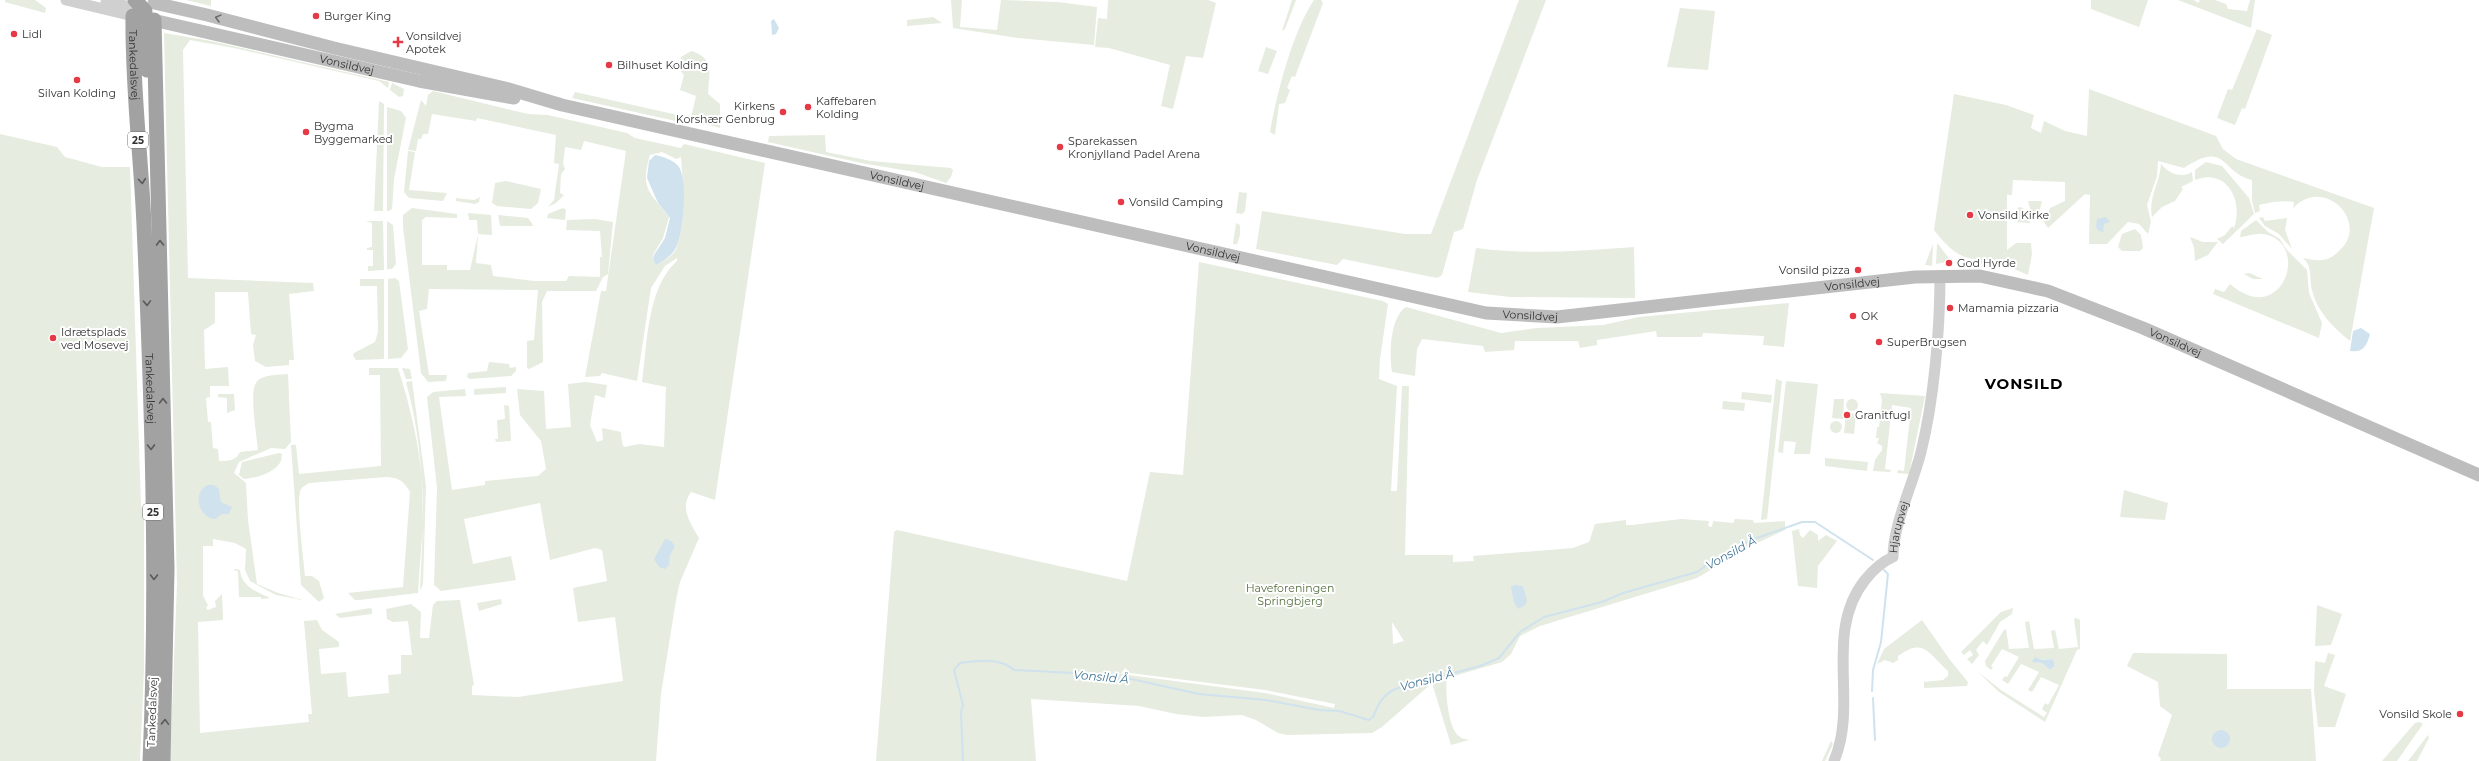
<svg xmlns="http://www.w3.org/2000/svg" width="2479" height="761" viewBox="0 0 2479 761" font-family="Montserrat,sans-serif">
<rect width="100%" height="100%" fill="#fff"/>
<path fill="#e6ecdf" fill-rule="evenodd" d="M5 0H35L46 8 45 13 5 2Z
M186 0H211V6Z
M951 0H962L960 27 997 30 1001 0 1058 2 1097 7 1094 45 1018 38 953 28Z
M1108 0H1208L1216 3 1203 58 1186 56 1173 109 1161 106 1170 65 1109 48 1095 47 1098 18 1107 19Z
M1292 0H1296L1285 29 1282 31Z
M1314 0H1321L1323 3 1295 77 1292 76 1287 88 1290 90 1285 103 1279 104 1275 135 1270 132C1277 93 1292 33 1314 0Z
M1519 0H1546L1477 180 1463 229 1454 232 1442 275 1437 278 1343 259 1337 265 1256 249 1262 211 1405 234H1431Z
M2091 0H2148L2139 27 2091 9Z
M2178 0H2194L2198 3 2200 0H2215L2226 4 2228 9 2247 11 2250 0H2255L2251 28Z
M1680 8 1715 11 1708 70 1667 67Z
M933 17 942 23 907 26V20Z
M2257 29 2272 35 2245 109 2242 108 2235 125 2217 118 2228 89 2232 90Z
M164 33 211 41 389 82 388 88 379 81 234 48 190 40 183 50 188 278 313 283 314 291 289 294 294 360H289V365L266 367 255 361 253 345 256 335 251 334 248 292H215V323L204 330 205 369 228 367 229 386H210V397L206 398 208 422H211L213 448 218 449 219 461C228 461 236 461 240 452L258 450C257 437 249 393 256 383 261 374 279 375 288 374L291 442 285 449 271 448 239 462 234 473 246 483 248 520 257 584 278 593 303 600 276 595 250 581 245 570 246 549 235 543 213 539V546H203V596L208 605 206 608 208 610 216 607 215 601 222 594 223 617V620L198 622 200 733 309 722 308 714H312L304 621 317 620 322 630 339 642V647L319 649 321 674 346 672 348 697 389 693 388 675 401 674V655H412L408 621 393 622 387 619 386 609 411 604 421 612 420 638H429L433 605 437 601 460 600 474 685 472 686V695L518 697 623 681 615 617 578 622 573 588 607 581 602 550 595 548 550 560 540 503 464 519 473 564 511 556 516 580 441 591 434 585 437 488 427 397 433 392 465 389 466 396 439 397 452 490 485 485V481L538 476 546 469 541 441 520 415 517 389 544 391 546 429 571 427 568 384 586 382 607 385 605 398 595 395 590 425 597 442 603 440 602 428 621 432 622 443 624 447 639 444 664 447 666 387 642 382C647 345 647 287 677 261V258L665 266 651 288 637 381 602 373 600 376 585 377 601 291H606L626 151 584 141 581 150 565 147 563 164 565 169 561 174 560 193 564 195 556 203 548 207 554 200 559 164 554 163 556 135 477 118 476 121 432 114 428 134H423L421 139H418L416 151 408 150 421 100 426 106 428 95 433 91 528 114 548 115 627 133 635 138 681 148 684 144 765 163 715 500 691 492C679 508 691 524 699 538L680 582 676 600 661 694 656 761H170L177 584ZM662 152 676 159 681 157C683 187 687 221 676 249 673 256 664 261 657 265L653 255 663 238 669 217C649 191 640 189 650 155Z
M1266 47 1277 51 1268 74 1258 71Z
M691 51C715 58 709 73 708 94L720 104V128L710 125 689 124 572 98 575 92 691 118 696 96 680 90 684 75 678 68 681 57Z
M392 83 404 89 403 96 399 97 390 90Z
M2089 89 2216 136 2223 149 2236 159 2374 208 2350 341C2333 327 2317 312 2312 290 2309 278 2313 267 2303 258 2309 259 2316 261 2322 260 2329 260 2335 255 2340 250 2370 222 2324 175 2293 208L2294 202C2282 200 2271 202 2259 205L2260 211 2255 213 2252 201V180C2221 173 2227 139 2184 168L2158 161 2157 176 2147 205 2151 222 2148 234 2139 224 2128 222 2107 244H2089L2090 195 2085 194 2048 228 2044 222 2050 208 2065 201V182L2013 180 2012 195H2007V250L2016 243H2031L2032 254 2028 275 2014 269 1976 263 1975 259C1957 258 1945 244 1934 230L1954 94 2006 105 2034 115 2031 128 2041 133 2044 121 2065 131 2087 136Z
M379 101 384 104 383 211H374Z
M387 107 401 111 406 118 394 179 392 209 389 211H387Z
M0 134 57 147 65 157 102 167H130L141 506 144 513V670L140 761H0Z
M825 135 826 152 871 161 951 168 953 170 951 177 946 183 915 172 861 163 768 142 769 136Z
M408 151 415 152 409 190 447 193 443 201 409 198 404 192Z
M2206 162 2222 166 2249 198 2254 214 2223 244 2217 239 2225 235 2232 226 2234 228C2244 202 2227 167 2195 180V170Z
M2161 164C2168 173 2181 179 2192 172L2193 181 2181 187 2183 189 2175 201 2162 207 2152 217C2148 197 2160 183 2161 164Z
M506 181 541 189 538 203 531 209 497 206 492 203 495 183Z
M1239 192 1247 193 1245 211 1242 214 1236 213Z
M480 197 479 202 475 204 456 201V198L474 200Z
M2028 201H2042L2040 209 2035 217 2031 212Z
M2019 207 2023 208 2030 223 2017 222 2015 211Z
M412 208 457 214V218L426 217 422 220V265H447V270H470L478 234 477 220H469L468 213 491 215 492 235 478 234 476 263 491 265 493 276 534 281H566L569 276 600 277V257H602L600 231 566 230 567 220 595 219 613 222 608 274 603 277 596 291H547L542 302 543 362 529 369 527 368V341L534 340 538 290 429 289 427 309 419 311 429 375H447L446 381 428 382 421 373 403 227V215Z
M563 208 566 210 565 220 547 218 548 214Z
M498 215 528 218 533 225 532 226H500Z
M2263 217 2265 221 2287 218 2285 230 2292 249 2279 234 2265 226 2259 218Z
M2256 220 2268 232 2280 239 2286 249 2307 270 2309 293 2322 323 2319 338 2213 294 2215 289 2224 292 2230 284C2283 330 2312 241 2263 234 2255 233 2246 237 2240 237L2241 231Z
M366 221H383L384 270 368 271V266H373V250H367V248L372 247V223Z
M387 221 393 225 396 264 392 269H387Z
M1236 223 1240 225V235L1237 244H1233Z
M2135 229 2141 235 2143 248 2140 251H2122L2118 247 2122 234Z
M2190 237 2203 242H2218L2208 255 2195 261 2194 247Z
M1933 244 1932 266 1925 265Z
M1937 244H1938L1951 261 1936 264Z
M1634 247 1635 298 1510 297 1468 292 1476 248C1529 255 1581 251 1634 247Z
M1199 262 1383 301 1388 304 1380 359 1379 379 1397 386 1391 491H1397L1402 386H1409L1405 555H1453V562L1474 561 1473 556 1573 548 1589 542 1595 524 1626 520V525H1632L1681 519 1709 521 1708 526 1712 527 1713 521 1733 523 1735 519 1753 520 1754 523 1785 521V530L1755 544 1697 578 1540 626 1520 636 1511 654 1502 662 1447 678C1445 691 1448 730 1460 737 1462 739 1467 739 1469 740L1451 745 1432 683 1382 727 1372 733 1287 735 1278 733 1256 720 1242 715 1203 717 1176 714 1139 706 1031 699 1036 761H876L894 532 897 530 1127 581 1150 472 1183 475ZM1392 622 1404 641 1393 644ZM1125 668 1130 673 1265 690 1335 704 1334 708 1265 693 1121 674Z
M2249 273 2263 279H2253L2244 274Z
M395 278 399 281 408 349 401 358 388 359V279Z
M360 279H384V359L356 360 353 355 354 353 375 342 378 332 377 286H360Z
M1789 303 1784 347 1763 345 1764 336 1703 333 1702 337H1657L1656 331 1597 340V345L1580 348 1578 341H1515L1514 350 1485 352 1483 346 1422 339 1417 349 1415 376 1392 372C1389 355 1390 317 1406 307L1501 333 1537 328 1603 325 1639 317Z
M489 362 509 364 510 368 516 367V371L511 376 470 379 467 377 468 373 487 371Z
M369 368H398C410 406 419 443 422 482 425 519 420 557 418 593L359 600H355L348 593 403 587 410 492C404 481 399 478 387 477L309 483C307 485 303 486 301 489 295 499 304 561 305 576H312L319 581 324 598 319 602 301 585 291 445H296L299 474 381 466 380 375H369Z
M402 368 410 369 412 379H406Z
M1776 379 1782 381 1767 519 1761 520Z
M412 381 426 486 423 584 420 590C424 517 426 455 406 382Z
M1786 381 1818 384 1810 454H1794L1796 442 1784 441 1783 453 1778 452Z
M506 387V393L474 395V389Z
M1742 392 1772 395 1771 403 1741 399Z
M1880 393 1925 396 1909 474 1897 473 1898 470 1904 471 1911 408 1892 405 1885 469 1891 470 1890 472 1873 471 1875 460 1882 450V446L1877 443 1879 438H1876L1877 427H1879L1882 400Z
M218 394H234L235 410 227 413V398L218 397Z
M1846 405a6 6 0 1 1 12 0a6 6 0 1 1-12 0Z
M1834 399H1844L1843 419 1832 418Z
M1723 401 1745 403 1744 411 1722 409Z
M504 405 509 406 511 441 496 442 495 439H498L497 420 505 419Z
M1846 412 1856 414 1854 434 1844 433Z
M1830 427a6 6 0 1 1 12 0a6 6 0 1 1-12 0Z
M279 453 282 454 281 461C275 473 256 478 244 479L239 475 242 462Z
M1825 458 1868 462 1867 471 1825 466Z
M2124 490 2168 503 2165 520 2120 517Z
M1799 529 1800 535 1803 538 1810 530 1818 535V541L1826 535 1837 541 1818 566 1817 588 1798 586 1792 531Z
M235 569 240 570C241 586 257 592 270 598L261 599V597H239L238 571 233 570Z
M501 599 502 604 479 611 477 603Z
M2317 605 2342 614 2331 645 2315 646Z
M370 608 372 609V614L340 618 335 614Z
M2013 608 2012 614 2000 622 1987 645 1983 641 1976 650 1979 655 1972 664 1967 659 1973 655 1970 650 1964 655 1961 652 2001 612Z
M2076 618 2080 620V649L2077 650 2045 722 1999 692 1977 671 2001 690 2044 717 2047 713 2042 709 2045 703 2048 705 2059 685 2041 677 2032 692 2028 690 2039 672 2021 664 2008 684 2002 680 2005 676 2007 677 2019 657 2002 649 1991 666 1993 667 1991 670 1986 666 1985 661 2004 630 2006 629 2009 649 2029 648 2025 622 2029 621 2034 649 2054 648 2051 631 2055 630 2059 649 2078 647 2074 619ZM2037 658 2042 660 2053 659 2055 666 2050 670 2042 663 2034 662Z
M1922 620 1950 660 1968 682 1967 686 1924 688V682L1943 680 1948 676V671C1928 653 1924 637 1898 656V660L1893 663 1885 660 1877 664 1884 649Z
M2133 653 2227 654V689H2311L2316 761H2160L2161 759 2158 755 2172 715 2160 706 2158 682 2127 666Z
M2328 653 2335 655 2324 686 2346 694 2335 727H2318L2314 691 2315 661 2325 663Z
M2419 722 2423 724 2397 761H2382L2415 723Z
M2428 735 2429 738 2417 761H2408Z
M1831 741 1833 744 1825 761H1822Z"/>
<path fill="#cfe2ee" d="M774 19 779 28 776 34 772 35 771 21Z
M655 155C664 157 674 160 679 167 688 181 684 238 674 251 670 257 663 261 657 265L654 262V255L665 238 670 218 658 203 647 178 649 161Z
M2106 217 2110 222 2104 224 2103 232 2099 231 2096 227 2097 219Z
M2361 328 2370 334C2367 345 2364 353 2350 351L2353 331Z
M208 485H214L219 489 221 502 232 507 229 514H222L215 519C199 518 191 492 208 485Z
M665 539 670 540 675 546 670 555 669 565 665 569 659 567 654 559Z
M1514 585 1523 586 1527 601 1525 605 1518 609 1514 602 1511 587Z
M2035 657 2042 660 2053 659 2055 666 2050 670 2042 663 2032 662Z
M2212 739a9 9 0 1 1 18 0a9 9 0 1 1-18 0Z"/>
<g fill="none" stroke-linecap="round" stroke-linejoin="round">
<path stroke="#cfe2ee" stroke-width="2" d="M1872 691 1873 670 1881 642 1888 574 1884 570
M1873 698 1875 740
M963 761 961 712 963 705 954 670 960 663C977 661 1000 657 1014 670L1092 674 1112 679H1131L1199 694 1266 700 1319 710 1339 711 1369 720 1373 717C1379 703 1382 696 1395 689L1480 666 1499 658 1520 632 1544 617 1602 602 1623 593 1697 572 1715 559 1754 539 1802 522H1815L1873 560"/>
<g stroke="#d0d0d0" stroke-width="11">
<path d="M66 0 133 16"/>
<path d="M106 2 146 10"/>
<path id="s1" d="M1834 761C1859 703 1823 633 1865 580 1873 570 1881 562 1893 557 1893 525 1913 484 1921 452 1934 400 1940 329 1940 276"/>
</g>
<g stroke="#bdbdbd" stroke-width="13">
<path id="s2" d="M154 3 207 15 334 48 505 88 562 105 1486 313 1557 317 1915 277 1980 276 2048 291 2143 328 2479 475"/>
<path id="s3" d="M144 18 419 81 514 98"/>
</g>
<g stroke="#a2a2a2" stroke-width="15">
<path d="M135 0 145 11 142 35 147 70"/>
<path id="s4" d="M133 16C132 86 141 155 144 225 152 404 158 583 150 761"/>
<path d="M154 20 167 569 163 761"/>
</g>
</g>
<defs><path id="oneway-chevron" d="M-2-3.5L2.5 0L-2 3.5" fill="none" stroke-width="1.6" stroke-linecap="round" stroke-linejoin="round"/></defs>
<use stroke="#6a6a6a" href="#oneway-chevron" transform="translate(218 18) rotate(-165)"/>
<g stroke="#5a5a5a">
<use href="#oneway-chevron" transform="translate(142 181) rotate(85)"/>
<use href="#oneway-chevron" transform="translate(160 243) rotate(-91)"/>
<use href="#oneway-chevron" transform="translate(147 303) rotate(88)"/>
<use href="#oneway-chevron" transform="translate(163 401) rotate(-91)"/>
<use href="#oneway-chevron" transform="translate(151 447) rotate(89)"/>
<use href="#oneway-chevron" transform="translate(154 577) rotate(90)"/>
<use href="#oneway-chevron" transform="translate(165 722) rotate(-88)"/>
</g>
<g fill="#e63946" stroke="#fff" stroke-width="1.5">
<circle cx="316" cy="16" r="4"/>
<circle cx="14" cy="34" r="4"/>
<path d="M396 36h4v4h4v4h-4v4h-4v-4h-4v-4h4z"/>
<circle cx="609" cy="65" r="4"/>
<circle cx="77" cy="80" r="4"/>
<circle cx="808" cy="107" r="4"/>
<circle cx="783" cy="112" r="4"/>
<circle cx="306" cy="132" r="4"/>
<circle cx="1060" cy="147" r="4"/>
<circle cx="1121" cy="202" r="4"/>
<circle cx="1970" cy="215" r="4"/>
<circle cx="1949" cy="263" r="4"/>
<circle cx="1858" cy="270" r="4"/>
<circle cx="1950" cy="308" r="4"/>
<circle cx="1853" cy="316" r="4"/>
<circle cx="53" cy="338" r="4"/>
<circle cx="1879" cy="342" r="4"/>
<circle cx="1847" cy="415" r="4"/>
<circle cx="2460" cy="714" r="4"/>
</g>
<g text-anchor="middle" stroke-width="4" stroke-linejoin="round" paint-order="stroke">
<g fill="#fff" stroke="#707070" stroke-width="1">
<rect x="128" y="132" width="20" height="16" rx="3"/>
<rect x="143" y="504" width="20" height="16" rx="3"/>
</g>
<g font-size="10" font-weight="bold" fill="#333">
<text x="138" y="144">25</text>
<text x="153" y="516">25</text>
</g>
<g font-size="11" fill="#333" stroke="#fff" text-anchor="start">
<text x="324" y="20">Burger King</text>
<text x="22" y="38">Lidl</text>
<text x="406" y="40">Vonsildvej<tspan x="406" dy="13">Apotek</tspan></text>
<text x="617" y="69">Bilhuset Kolding</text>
<text x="77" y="97" text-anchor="middle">Silvan Kolding</text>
<text x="816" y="105">Kaffebaren<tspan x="816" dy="13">Kolding</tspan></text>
<text x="775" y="110" text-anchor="end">Kirkens<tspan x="775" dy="13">Korshær Genbrug</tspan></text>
<text x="314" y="130">Bygma<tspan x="314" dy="13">Byggemarked</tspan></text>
<text x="1068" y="145">Sparekassen<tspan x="1068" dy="13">Kronjylland Padel Arena</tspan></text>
<text x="1129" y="206">Vonsild Camping</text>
<text x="1978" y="219">Vonsild Kirke</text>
<text x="1957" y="267">God Hyrde</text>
<text x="1850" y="274" text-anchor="end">Vonsild pizza</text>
<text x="1958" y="312">Mamamia pizzaria</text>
<text x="1861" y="320">OK</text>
<text x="61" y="336">Idrætsplads<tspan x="61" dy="13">ved Mosevej</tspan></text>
<text x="1887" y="346">SuperBrugsen</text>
<text x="1855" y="419">Granitfugl</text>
<text x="2452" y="718" text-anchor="end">Vonsild Skole</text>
</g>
<g font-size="11" fill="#333" stroke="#fff">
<text dy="4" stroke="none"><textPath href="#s3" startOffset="208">Vonsildvej</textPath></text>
<text dy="4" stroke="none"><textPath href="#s4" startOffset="49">Tankedalsvej</textPath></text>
<text dy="4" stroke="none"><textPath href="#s2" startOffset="764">Vonsildvej</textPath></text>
<text dy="4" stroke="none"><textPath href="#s2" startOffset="1088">Vonsildvej</textPath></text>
<text dy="4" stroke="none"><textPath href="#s2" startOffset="1736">Vonsildvej</textPath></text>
<text dy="4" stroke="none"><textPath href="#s2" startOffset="1412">Vonsildvej</textPath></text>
<text dy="4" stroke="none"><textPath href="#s2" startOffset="2071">Vonsildvej</textPath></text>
<text dy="4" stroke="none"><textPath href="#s4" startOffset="373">Tankedalsvej</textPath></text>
<text dy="4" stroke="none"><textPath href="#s1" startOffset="254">Hjarupvej</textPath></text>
<text transform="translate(152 712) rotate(-88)" y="4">Tankedalsvej</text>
</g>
<g font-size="11" fill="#56703f" stroke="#fff">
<text x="1290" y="592">Haveforeningen<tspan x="1290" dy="13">Springbjerg</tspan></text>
</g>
<g font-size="12" font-style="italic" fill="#3f7597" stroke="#fff">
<text transform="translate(1731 553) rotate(-29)" y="4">Vonsild Å</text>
<text transform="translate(1101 677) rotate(5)" y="4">Vonsild Å</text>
<text transform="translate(1427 680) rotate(-15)" y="4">Vonsild Å</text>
</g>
<g font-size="15" font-weight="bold" letter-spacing="1" fill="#000" stroke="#fff">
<text x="2024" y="389">VONSILD</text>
</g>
</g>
</svg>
